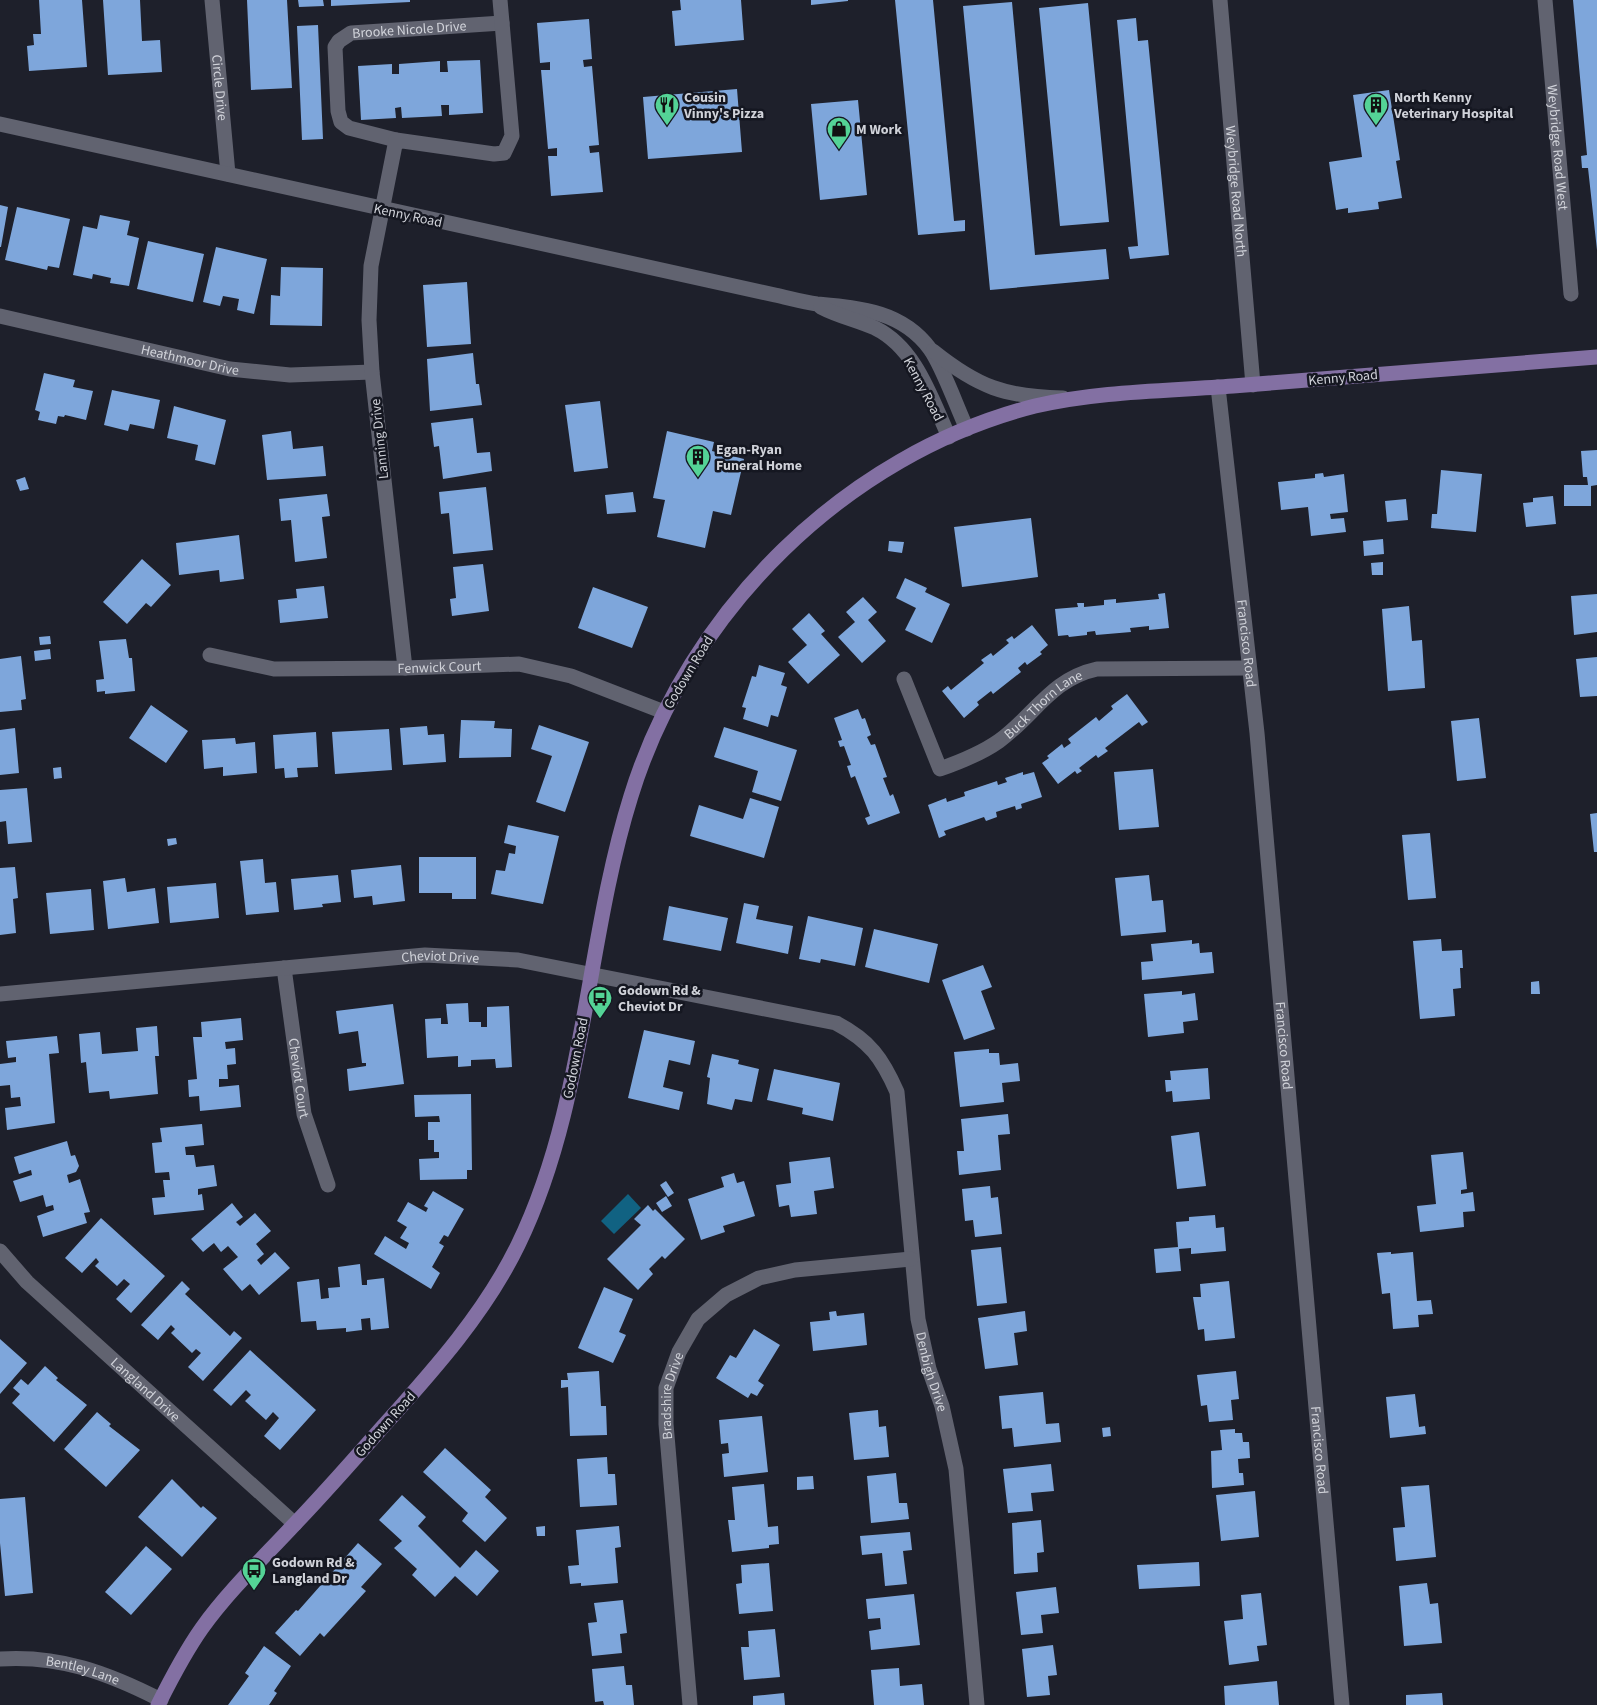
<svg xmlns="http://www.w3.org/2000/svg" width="1597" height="1705" viewBox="0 0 1597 1705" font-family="'Source Sans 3',sans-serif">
<rect width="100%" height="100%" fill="#1e202b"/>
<path fill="#116282" d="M628 1194 641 1208 614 1234 601 1221Z"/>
<path fill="#7ea6db" d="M39 0H82L87 67 29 71 27 46 34 45 33 34H41Z
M103 0H140L142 41 160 40 162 72 108 75Z
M247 0H287L292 88 251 90Z
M298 0H323L324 6 299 7Z
M331 0H410V2L331 6Z
M680 0H741L744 40 675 46 672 11 681 10Z
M811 0H848V1L811 5Z
M895 0H933L954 221 965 220V231L918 235Z
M1573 0H1597V250L1588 168H1582L1581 156 1587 155Z
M1012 2 1035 255 1106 249 1109 279 990 290 963 6Z
M1088 3 1109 222 1060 226 1039 8Z
M1136 18 1138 41 1148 40 1169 255 1130 259 1128 247 1138 246 1117 20Z
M589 19 592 59 583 60 584 67 592 66 599 145 589 146 590 153 599 152 603 192 551 196 548 156H557V148L548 149 541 70H550V62L540 63 537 23Z
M318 25 323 139 302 140 297 26Z
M480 60 483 113 449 115V105H441L442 116 402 118 401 107 395 108 396 118 361 120 358 66 392 64V74H399V64L440 61V72H448L447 61Z
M737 89 742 152 648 159 643 97Z
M1389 90 1400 160 1396 161 1402 198 1378 202 1379 209 1348 213V208L1336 210 1329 162 1362 157 1353 95Z
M858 100 867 195 820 200 811 104Z
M0 205 8 207 1 247H0Z
M17 207 70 219 59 268 48 266 47 270 5 260Z
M100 215 130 221 127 235 139 238 129 286 110 283 111 278 93 274 92 279 73 275 83 226 97 229Z
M148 241 204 254 193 302 137 289Z
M216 247 267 259 254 314 237 310 239 299 223 296 220 306 203 302Z
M281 267 323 268 322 326 270 325 271 295 280 296Z
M467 282 471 344 427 347 423 285Z
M473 353 476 384H479L482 405 430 411 427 359Z
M44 373 75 380 73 387 93 391 86 420 65 415 64 417 58 416 56 424 38 420 40 412 35 410Z
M112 390 160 400 154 429 130 424 128 431 104 425Z
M600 401 608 468 574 472 565 405Z
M174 406 226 420 215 465 195 460 198 445 167 438Z
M473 418 477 453 490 452 492 471 443 479 439 446 434 447 431 423Z
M291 431 293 449 323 446 326 476 267 480 262 435Z
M667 431 714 442 712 451 744 459 731 515 713 511 705 548 657 537 665 500 653 498Z
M1597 450V485L1591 486V506H1564V485H1588L1587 477H1583L1581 451Z
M1441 470 1482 474 1476 532 1431 528 1432 514H1437Z
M1323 473 1324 477 1344 474 1348 512 1330 514 1331 519 1344 518 1346 532 1311 536 1308 507 1281 510 1278 482 1315 478V474Z
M25 477 29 489 20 491 16 480Z
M486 487 493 550 453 554 449 513 441 514 439 492Z
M633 492 636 512 607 514 605 495Z
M327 494 330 516 322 517 327 558 295 562 291 520 281 521 279 499Z
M1553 496 1556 524 1526 527 1523 503 1533 502V498Z
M1406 499 1408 520 1387 522 1385 501Z
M1031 518 1038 577 962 587 954 527Z
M239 535 244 579 220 582 219 570 179 575 176 543Z
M1383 539 1384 554 1364 556 1363 541Z
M889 541 904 542 902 553 888 551Z
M142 559 171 585 151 607 146 603 127 624 103 602Z
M1383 562V575H1372L1371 563Z
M483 564 489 611 452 616 450 599 456 598 453 567Z
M905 578 927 588 925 592 950 604 932 643 905 630 916 608 896 598Z
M324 586 328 618 280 623 278 600 297 598 296 589Z
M593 587 648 607 632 648 578 628Z
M1165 593 1169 628 1149 630V626L1130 628 1131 632 1096 635 1095 631 1087 632V635L1069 637 1068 635 1058 636 1055 609 1078 607 1077 603H1084V607L1104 605V600L1116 599V603L1159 599 1158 594Z
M1597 594V632L1574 635 1571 596Z
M863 597 877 612 868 620 886 641 862 663 838 637 855 622 846 612Z
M1409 606 1412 641 1422 640 1425 688 1388 691 1382 609Z
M809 613 825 631 821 634 840 655 808 684 788 662 807 645 792 629Z
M1032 625 1048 645 1040 652 1042 654 1027 665 1025 662 1018 668 1021 672 993 694 991 691 977 702 979 705 964 718 942 691 948 686 951 690 984 663 981 660 991 653 993 656 1009 643 1006 640 1012 636 1014 639Z
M50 636 51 644 40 645 39 637Z
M126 639 129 658H132L135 691 105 694V691L97 692 96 680 104 679 99 641Z
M50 649 51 659 35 661 34 651Z
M21 656 26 699 21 700 22 710 0 712V659Z
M1597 657V696L1580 697 1576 659Z
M759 665 785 673 781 685 787 687 778 717 771 715 768 727 743 719 746 708 742 707 752 676 756 677Z
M1127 694 1148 722 1142 726 1139 722 1105 748 1108 751 1098 758 1096 755 1079 768 1082 771 1077 774 1075 771 1058 784 1042 763 1049 758 1047 756 1062 744 1064 748 1071 743 1068 739 1096 717 1099 721 1113 709 1111 706Z
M151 705 188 731 166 763 129 738Z
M858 709 862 719 865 718 871 735 867 737 871 745 875 744 887 777 883 778 890 796 893 794 900 813 868 825 865 818 870 816 855 776 851 778 847 766 851 765 844 746 840 747 838 741 842 740 834 718Z
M1479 718 1486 778 1457 781 1451 721Z
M461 720 495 721 494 728 512 729 511 757 459 758Z
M539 725 589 742 565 812 536 802 552 756 531 749Z
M427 726 428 735 444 734 446 762 403 765 400 728Z
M724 727 797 750 781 801 752 792 758 771 714 757Z
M15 728 19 773 0 775V730Z
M389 729 392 770 335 774 332 732Z
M316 732 318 767 297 768 298 777 285 778 284 768 275 769 273 735Z
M235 738 236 744 255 742 257 773 223 776V767L204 769 202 740Z
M61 767 62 778 54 779 53 768Z
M1153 769 1159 827 1119 830 1114 772Z
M1023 772V775L1034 772 1042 797 1021 804 1022 808 1016 810 1015 806 996 812 997 817 986 821 984 817 944 831 946 835 939 838 928 805 946 798 947 802 965 796 964 792 997 781 998 785 1007 782 1005 778Z
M27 788 32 842 8 844 6 821 0 822V790Z
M750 798 779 807 764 858 690 836 699 805 743 819Z
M1597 813V852H1594L1590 814Z
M508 825 559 836 543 904 491 894 496 870 505 871 509 853 515 854 516 846 504 843Z
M1430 833 1436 898 1408 900 1402 835Z
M176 838 177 844 168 846 167 839Z
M419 857H476V899H452V893H419Z
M263 859 265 883 276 882 279 912 246 915 240 861Z
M401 865 405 901 373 905 372 896 354 898 351 870Z
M15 867 18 898 13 899 16 933 0 935V868Z
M338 875 341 902 322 904 323 907 294 910 291 879Z
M1149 875 1152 901 1163 900 1166 932 1121 936 1115 878Z
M125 878 127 892 155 888 159 923 108 929 103 881Z
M216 883 219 918 170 923 167 887Z
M91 889 94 930 50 934 46 893Z
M744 903 759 906 756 919 793 926 788 954 736 943Z
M669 906 728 918 721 951 663 940Z
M808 916 863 928 855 966 821 959 820 963 799 959Z
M874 929 938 944 929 983 865 967Z
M1441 939 1442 951 1462 950 1463 968H1460L1461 988 1453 989 1455 1016 1420 1019 1413 941Z
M1192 940V944L1199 943 1200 953 1212 952 1214 973 1142 980 1141 962 1153 961 1151 944Z
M983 965 992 987 981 991 995 1029 964 1040 942 980Z
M1539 981 1540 994H1531V982Z
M1182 991V995L1195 993 1198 1020 1183 1022 1184 1033 1148 1037 1144 994Z
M468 1003 469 1022H481V1027H487V1007L509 1006 512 1067 496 1068 495 1059 471 1060V1066L458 1067V1056L427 1058 425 1019 441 1018V1024H448L446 1004Z
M393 1004 404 1084 349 1091 347 1069 366 1066V1063H362L358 1031 339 1034 336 1011Z
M241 1018 243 1040 225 1042 226 1049 235 1048 236 1064 227 1065 228 1079H219V1087L239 1085 241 1107 200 1111 199 1096 189 1097 188 1080 197 1079 193 1037H202L201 1022Z
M157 1026 159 1056H155L158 1094 110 1099 109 1091 89 1093 86 1062 81 1063 79 1034 100 1032 102 1054 138 1051 136 1028Z
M644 1030 695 1041 690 1065 669 1060 663 1087 683 1092 679 1110 628 1098Z
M57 1036 59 1053 49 1054 55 1123 7 1130 5 1108 21 1106 20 1097 11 1098 10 1085 0 1086V1064L16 1062V1057L8 1058 6 1041Z
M989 1049V1053H999L1000 1065 1018 1063 1020 1081 1002 1083 1004 1102 960 1107 954 1052Z
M712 1054 739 1060 738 1064 759 1069 752 1102 735 1099 732 1110 707 1104 710 1078 707 1077Z
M1208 1068 1210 1099 1173 1102 1172 1091 1166 1092 1165 1080H1171L1170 1071Z
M774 1069 840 1083 833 1121 802 1114 803 1108 767 1100Z
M471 1094 472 1170H467V1179L420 1180 419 1159 439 1158V1152H434V1140H428V1122H440L439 1116 415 1117 414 1095Z
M1008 1114 1010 1134 998 1135 1001 1170 959 1175 957 1151H964L961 1119Z
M202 1124 204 1145 185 1147 186 1155H194L196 1167 214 1165 217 1186 198 1189V1195L202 1194 204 1210 154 1215 152 1198 165 1197 163 1180H170L169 1172 155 1173 152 1143 162 1142 160 1128Z
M1199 1132 1206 1186 1177 1189 1171 1136Z
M67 1141 71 1156 75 1155 79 1166 76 1172 67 1175 69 1183 80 1179 90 1212 84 1213 87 1223 43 1237 37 1216 54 1210 53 1205 46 1207 43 1195 20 1202 13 1181 32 1175 31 1170 19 1174 14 1157Z
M1463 1152 1467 1189 1461 1190V1194L1473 1192 1475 1211 1463 1212 1464 1227 1420 1232 1417 1206 1436 1204 1431 1155Z
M830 1157 834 1188 814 1191 817 1214 791 1217 789 1205 779 1207 776 1185 791 1183 789 1162Z
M734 1173 737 1183 744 1181 755 1216 723 1226 725 1232 701 1240 688 1199 724 1187 721 1177Z
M666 1181 674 1193 668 1197 660 1185Z
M990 1186 991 1198 998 1197 1002 1234 975 1237 973 1220 965 1221 962 1189Z
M433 1191 464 1209 448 1237 444 1235 439 1243 444 1246 432 1267 440 1273 431 1289 374 1254 385 1236 406 1249 409 1243 400 1238 407 1227 397 1221 408 1202 426 1212 428 1208 424 1206Z
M666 1196 672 1206 662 1212 656 1203Z
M232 1203 243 1217 236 1222 240 1226 255 1213 271 1231 256 1244 264 1254 257 1260 261 1265 275 1252 290 1268 259 1295 250 1284 242 1291 223 1269 238 1257 228 1246 221 1252 214 1243 203 1252 191 1239Z
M648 1205 653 1211 655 1209 685 1239 665 1259 662 1256 649 1269 653 1274 638 1290 607 1259 641 1225 634 1219Z
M1215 1215 1216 1228 1224 1227 1226 1251 1191 1254V1248L1179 1249 1181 1271 1156 1273 1154 1249 1178 1247 1176 1222 1189 1221V1217Z
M101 1218 165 1276 131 1313 116 1299 130 1284 124 1279 117 1286 95 1266 99 1262 96 1258 82 1273 65 1258Z
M1001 1247 1007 1303 977 1306 971 1250Z
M1391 1252V1254L1413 1252 1417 1301 1431 1300 1433 1314 1418 1315 1419 1327 1393 1329 1390 1293 1382 1294 1377 1253Z
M360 1264 362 1285H367V1280L384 1278 389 1328 371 1330 370 1318 361 1319 362 1330 346 1332V1328L317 1330 316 1321 301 1322 297 1282 319 1279 321 1299 329 1298 328 1288 340 1287 338 1267Z
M182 1281 190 1289 185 1294 230 1336 234 1331 242 1338 203 1381 188 1367 201 1353 196 1349 192 1353 171 1333 175 1329 171 1325 158 1340 141 1325Z
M1229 1281 1235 1338 1205 1341 1204 1329 1198 1330 1193 1297H1201L1200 1284Z
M604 1287 633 1299 619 1332 626 1335 613 1363 578 1348Z
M836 1311 837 1316 864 1313 867 1345 813 1351 810 1322 830 1320 829 1312Z
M1025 1311 1027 1331 1014 1333 1018 1365 985 1369 978 1318Z
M754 1329 780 1345 758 1381 764 1385 757 1396 751 1393 748 1398 716 1378 730 1355 736 1358Z
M0 1339 27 1363 0 1394Z
M250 1350 316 1410 280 1450 264 1436 279 1418 273 1412 266 1420 245 1401 251 1395 246 1390 231 1406 213 1390Z
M45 1366 58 1378 56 1380 87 1405 54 1442 12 1403 20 1394 13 1388 21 1379 28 1385Z
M599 1371 601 1406H606L607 1435 570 1436 568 1387 561 1388V1380H568L567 1373Z
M1236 1371 1239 1399 1231 1400 1233 1420 1209 1422 1207 1405 1201 1406 1197 1375Z
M1043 1392 1046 1424 1059 1423 1061 1442 1014 1447 1012 1428 1002 1429 999 1396Z
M1415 1394 1419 1427 1425 1426 1426 1434 1390 1438 1386 1397Z
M878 1410 879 1427 886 1426 889 1457 854 1460 849 1413Z
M97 1412 111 1424 109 1426 140 1450 106 1487 64 1449Z
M762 1416 768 1472 724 1477 722 1454 729 1453 728 1443 721 1444 719 1420Z
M1110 1427 1111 1436 1103 1437 1102 1428Z
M1235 1429V1433H1242L1243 1442H1249L1250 1458 1238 1459 1239 1473H1243L1244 1485 1212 1488 1211 1451 1222 1450 1220 1430Z
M445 1448 491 1490 485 1497 507 1518 485 1542 462 1521 468 1513 423 1472Z
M607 1457 608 1474H615L617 1505 580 1507 577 1459Z
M1051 1464 1054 1491 1031 1493 1033 1511 1008 1513 1003 1469Z
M896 1473 899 1503H907L909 1519 871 1523 867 1476Z
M813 1476 814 1489 797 1490V1477Z
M172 1479 201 1508 203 1506 217 1518 182 1557 138 1517Z
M764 1484 768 1527 778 1526 779 1544 769 1545V1548L732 1552 728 1520H735L732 1487Z
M1429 1485 1436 1557 1396 1561 1393 1528 1405 1527 1401 1487Z
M1255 1491 1259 1537 1221 1541 1216 1495Z
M402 1495 426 1517 418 1526 460 1568 476 1550 499 1571 477 1596 455 1576 435 1597 412 1575 417 1569 394 1548 402 1541 379 1520Z
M25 1497 33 1593 5 1596 0 1543V1499Z
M1041 1520 1044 1552 1037 1553 1038 1572 1014 1574 1012 1523Z
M545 1526V1536H537L536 1527Z
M619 1526 621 1547 615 1548 618 1583 581 1586V1583L570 1584 568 1566 579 1565 576 1530Z
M910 1532 912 1550 903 1551 907 1584 885 1586 882 1553 862 1555 860 1536Z
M358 1543 382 1564 361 1587 366 1591 324 1637 320 1633 300 1656 275 1633 296 1610 298 1611Z
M146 1546 172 1569 131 1615 105 1592Z
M1199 1562 1200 1586 1139 1589 1137 1565Z
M769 1563 773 1611 739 1614 736 1584 742 1583 741 1565Z
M1427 1583 1430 1604 1438 1603 1442 1643 1404 1646 1399 1586Z
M1056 1587 1059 1613 1041 1615 1043 1633 1021 1635 1016 1592Z
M1261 1593 1267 1645 1257 1646 1259 1661 1229 1665 1224 1621 1243 1619 1241 1595Z
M914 1594 920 1645 871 1650 869 1631 881 1629 880 1618 868 1619 866 1599Z
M623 1600 627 1633 620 1634 622 1653 592 1656 588 1623 597 1622 594 1603Z
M775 1629 780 1677 744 1680 741 1647H749L748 1631Z
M1053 1645 1057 1675 1048 1676 1050 1695 1027 1697 1022 1649Z
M264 1646 291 1666 274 1691 277 1693 269 1705H228L249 1676 245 1673Z
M624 1666 626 1685H632L634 1705H604L603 1701 595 1702 592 1669Z
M899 1668 900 1686 922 1684 924 1705H874L871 1670Z
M1277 1681 1279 1705H1225L1224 1686Z
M784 1693 785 1705H753V1696Z
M1442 1693 1443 1705H1406V1695Z"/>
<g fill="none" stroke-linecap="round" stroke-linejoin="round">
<g stroke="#616370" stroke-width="15">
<path id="s1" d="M212 0 228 174"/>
<path id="s2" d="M1220 0 1253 385"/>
<path id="s3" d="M1545 0 1571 294"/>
<path d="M0 124 775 295C789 298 803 302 817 304 860 308 902 311 930 349 943 367 957 408 967 429"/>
<path id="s4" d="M396 140 349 128 341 122 338 111 335 47 339 41 351 33 502 23"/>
<path d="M821 307C838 316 857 320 875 328 916 348 931 398 949 437"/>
<path id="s5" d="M0 316 230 369 290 375 372 372"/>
<path d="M933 351C978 387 1005 397 1063 398"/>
<path id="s6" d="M1218 387 1257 733 1342 1705"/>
<path id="s7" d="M210 655 274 669 405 668 519 664 571 676 664 712"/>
<path d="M405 668 372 372 369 320 371 266 396 140 494 154 504 153 512 136 500 0"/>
<path id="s8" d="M904 679 940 769C960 762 982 753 999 741 1035 715 1051 679 1097 669L1249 668"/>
<path id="s9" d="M284 968 304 1114 328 1185"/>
<path id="s10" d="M0 994 425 955 518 960 836 1023C870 1041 882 1058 897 1092L918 1319 929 1369 942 1406 956 1469 977 1705"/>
<path id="s11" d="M0 1251 27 1282 295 1524"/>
<path id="s12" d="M0 1659C60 1655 108 1673 161 1700"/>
<path id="s13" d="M690 1705 666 1424V1388L679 1352 698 1319 726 1295 759 1278 795 1270 911 1259"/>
</g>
<path stroke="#8370a3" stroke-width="15" d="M158 1705C171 1679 185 1652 202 1628 227 1593 260 1561 290 1529 321 1497 350 1464 379 1431 430 1374 484 1315 518 1245 586 1105 585 943 631 796 688 611 846 454 1035 406 1099 391 1168 391 1233 386 1355 377 1476 367 1597 357"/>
</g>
<defs>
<symbol id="restaurant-pin" viewBox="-11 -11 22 30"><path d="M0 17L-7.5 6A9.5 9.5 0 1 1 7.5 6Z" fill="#54d396" stroke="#151721"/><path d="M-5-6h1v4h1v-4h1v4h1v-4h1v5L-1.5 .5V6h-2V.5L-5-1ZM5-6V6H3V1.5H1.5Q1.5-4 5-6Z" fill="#111"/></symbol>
<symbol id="building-pin" viewBox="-11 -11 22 30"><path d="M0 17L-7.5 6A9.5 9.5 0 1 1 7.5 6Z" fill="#54d396" stroke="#151721"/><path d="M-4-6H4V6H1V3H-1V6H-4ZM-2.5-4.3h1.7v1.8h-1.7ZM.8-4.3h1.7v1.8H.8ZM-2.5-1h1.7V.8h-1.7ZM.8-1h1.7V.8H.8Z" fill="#111"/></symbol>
<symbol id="shop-pin" viewBox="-11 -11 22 30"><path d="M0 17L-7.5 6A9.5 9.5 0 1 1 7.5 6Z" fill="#54d396" stroke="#151721"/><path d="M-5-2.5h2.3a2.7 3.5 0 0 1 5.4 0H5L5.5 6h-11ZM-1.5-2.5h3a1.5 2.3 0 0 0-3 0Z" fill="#111"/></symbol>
<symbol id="bus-pin" viewBox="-11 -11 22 30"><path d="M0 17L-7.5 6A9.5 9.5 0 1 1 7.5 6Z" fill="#54d396" stroke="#151721"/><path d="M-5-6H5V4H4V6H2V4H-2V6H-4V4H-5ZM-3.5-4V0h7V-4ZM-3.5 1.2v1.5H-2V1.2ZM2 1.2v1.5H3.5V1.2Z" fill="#111"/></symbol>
</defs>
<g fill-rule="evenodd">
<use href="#restaurant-pin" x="653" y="91" width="28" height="38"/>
<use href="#building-pin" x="1362" y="91" width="28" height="38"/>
<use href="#shop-pin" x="825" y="115" width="28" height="38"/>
<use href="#building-pin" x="684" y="443" width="28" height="38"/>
<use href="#bus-pin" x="586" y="984" width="28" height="38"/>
<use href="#bus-pin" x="240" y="1556" width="28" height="38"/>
</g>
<g text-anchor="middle" stroke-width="5" stroke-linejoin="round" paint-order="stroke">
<g font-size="14" fill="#d0d2d9" stroke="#151721">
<text dy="5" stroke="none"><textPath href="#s4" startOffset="214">Brooke Nicole Drive</textPath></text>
<text dy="5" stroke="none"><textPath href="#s1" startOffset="88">Circle Drive</textPath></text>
<text dy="5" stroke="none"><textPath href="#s3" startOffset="148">Weybridge Road West</textPath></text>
<text dy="5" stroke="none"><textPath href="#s2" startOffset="192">Weybridge Road North</textPath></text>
<text transform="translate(408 215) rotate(12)" y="5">Kenny Road</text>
<text dy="5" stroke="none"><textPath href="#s5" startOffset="195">Heathmoor Drive</textPath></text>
<text transform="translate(1343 377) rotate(-5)" y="5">Kenny Road</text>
<text transform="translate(924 389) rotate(62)" y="5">Kenny Road</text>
<text transform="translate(379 439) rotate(-96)" y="5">Lanning Drive</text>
<text dy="5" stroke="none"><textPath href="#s6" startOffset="258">Francisco Road</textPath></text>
<text dy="5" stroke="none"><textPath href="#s7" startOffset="231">Fenwick Court</textPath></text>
<text transform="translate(688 672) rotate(-59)" y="5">Godown Road</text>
<text dy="5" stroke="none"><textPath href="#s8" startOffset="220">Buck Thorn Lane</textPath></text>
<text dy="5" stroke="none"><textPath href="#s10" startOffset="442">Cheviot Drive</textPath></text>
<text dy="5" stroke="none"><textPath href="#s6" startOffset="662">Francisco Road</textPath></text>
<text transform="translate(575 1058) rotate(-79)" y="5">Godown Road</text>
<text dy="5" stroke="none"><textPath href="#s9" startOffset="111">Cheviot Court</textPath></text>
<text dy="5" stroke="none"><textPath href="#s10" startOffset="1221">Denbigh Drive</textPath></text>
<text dy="5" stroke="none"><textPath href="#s11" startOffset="201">Langland Drive</textPath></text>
<text dy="5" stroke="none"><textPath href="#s13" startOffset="311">Bradshire Drive</textPath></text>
<text transform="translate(385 1424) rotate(-48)" y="5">Godown Road</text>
<text dy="5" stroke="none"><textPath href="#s6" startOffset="1068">Francisco Road</textPath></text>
<text dy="5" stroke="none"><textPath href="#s12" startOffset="84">Bentley Lane</textPath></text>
</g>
<g font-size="14" font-weight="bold" fill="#d0d2d9" stroke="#151721" text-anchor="start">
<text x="684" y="102">Cousin<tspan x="684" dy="16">Vinny's Pizza</tspan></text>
<text x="1394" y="102">North Kenny<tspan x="1394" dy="16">Veterinary Hospital</tspan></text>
<text x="856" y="134">M Work</text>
<text x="716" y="454">Egan-Ryan<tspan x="716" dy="16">Funeral Home</tspan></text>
<text x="618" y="995">Godown Rd &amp;<tspan x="618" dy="16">Cheviot Dr</tspan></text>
<text x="272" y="1567">Godown Rd &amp;<tspan x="272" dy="16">Langland Dr</tspan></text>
</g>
</g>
</svg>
